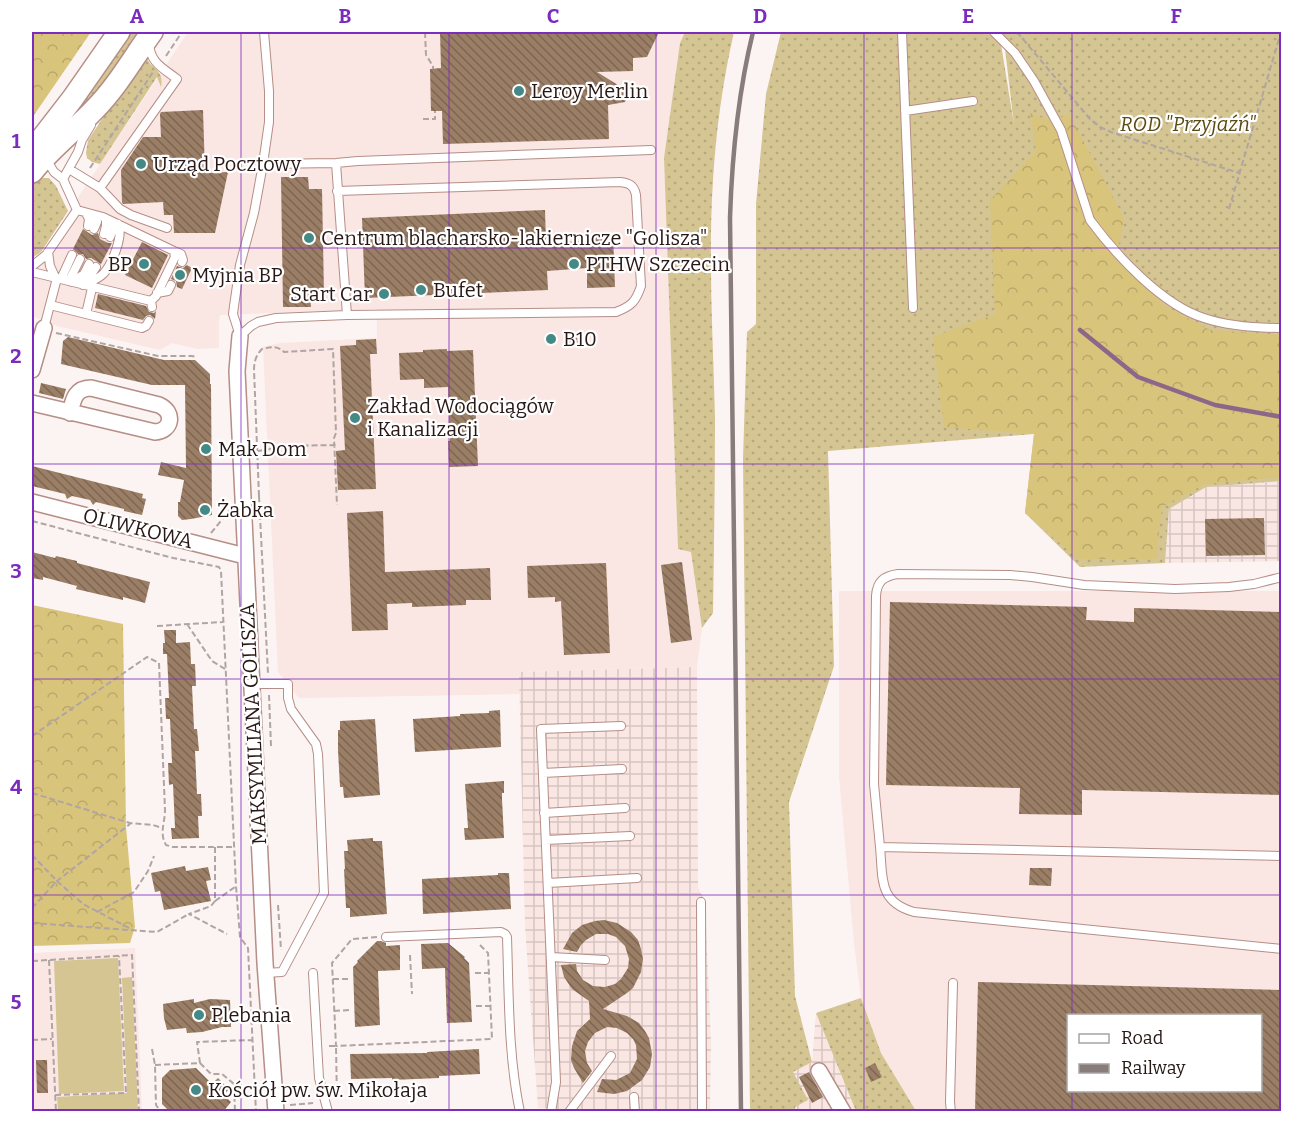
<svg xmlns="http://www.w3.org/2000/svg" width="1313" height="1143" viewBox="0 0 1313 1143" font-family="Bitter,serif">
<defs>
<pattern id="industrial-grid" width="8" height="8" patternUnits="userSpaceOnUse" patternTransform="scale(1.5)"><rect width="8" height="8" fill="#fae6e2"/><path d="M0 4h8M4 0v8" fill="none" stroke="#d6c5c1"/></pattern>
<pattern id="grass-dots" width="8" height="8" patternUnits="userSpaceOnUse" patternTransform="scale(1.5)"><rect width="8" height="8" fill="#d4c592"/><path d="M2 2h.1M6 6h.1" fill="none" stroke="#b6a87d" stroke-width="1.8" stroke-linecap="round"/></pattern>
<pattern id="forest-crowns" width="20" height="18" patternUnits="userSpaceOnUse" patternTransform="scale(1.5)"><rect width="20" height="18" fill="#d9c47c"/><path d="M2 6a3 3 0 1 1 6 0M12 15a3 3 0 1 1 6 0" fill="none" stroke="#baa86a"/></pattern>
<pattern id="building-back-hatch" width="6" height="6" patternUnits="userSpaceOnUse" patternTransform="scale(1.5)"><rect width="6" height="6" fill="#9a7e66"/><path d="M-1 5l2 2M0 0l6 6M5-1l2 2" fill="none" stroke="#7e6653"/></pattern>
</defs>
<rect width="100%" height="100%" fill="#fcf4f2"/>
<path fill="#fae6e2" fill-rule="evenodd" d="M188 32H685L680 43 664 158 678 549 691 552 702 628 697 667 519 672 520 694 299 698 278 672 263 347 280 343 377 338V309L220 315 219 323V348L198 349 172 343 160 350 57 326 32 316V274L35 265 79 196Z
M839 591H1281V1111H916L881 1053 861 998 854 943 839 776ZM1068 1016H1260V1090H1068Z
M135 948 142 1111H32V953Z"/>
<path fill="url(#industrial-grid)" d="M1281 481V561L1165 563 1169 509 1205 487Z
M697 667 698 887 705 902 711 1042 710 1111 579 1112 577 1110 538 1108 525 927 519 672Z
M816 1013 856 1111H796L793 1071 812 1062Z"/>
<path fill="url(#grass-dots)" d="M129 32H143L112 77 67 123Z
M685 32H734C723 80 716 130 713 180 708 259 713 338 715 417 715 482 714 548 713 613L702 628 691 552 678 549 664 158 680 43Z
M781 32H987L1001 44 1014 125 1003 32H1281V481L1206 487 1169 509 1165 563 1080 567 1025 513 1034 434 828 451 834 666 789 802 795 996 812 1062 793 1072 808 1100 795 1107 796 1111H750L743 459 747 332 756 324V204L766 94Z
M146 54C148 70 165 67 161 87L157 77 100 164 92 162 87 158 86 153 88 140Z
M40 178H49L56 186 68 211 41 252 32 258V180Z
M861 998 881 1053 916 1111H856L816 1013Z"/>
<path fill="url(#forest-crowns)" d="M32 32H91L32 118Z
M1030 113 1048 120 1069 114 1124 218 1116 260 1165 306 1210 330 1281 335V477L1205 484 1162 507 1156 559H1078L1025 513 1034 434 944 427 933 337 995 314 990 200 1036 151Z
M32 605 123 624 126 827 135 927 130 943 32 946Z"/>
<path fill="#d4c592" d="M118 958 124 1091 59 1094 54 961Z
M132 977 138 1111H58L57 1097 127 1093 122 978Z"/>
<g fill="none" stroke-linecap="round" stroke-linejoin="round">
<path stroke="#8d668a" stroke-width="4.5" d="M1080 330 1138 377 1215 405 1282 417"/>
</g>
<path fill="url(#building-back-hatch)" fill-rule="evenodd" d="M440 32H659L647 57 633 58V71L597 72 626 90 628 95 625 102 608 105 609 139 443 144 442 111H431L430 69 441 68Z
M203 110 205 173 228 172 215 233H174L173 215H164L163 202 123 204 122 202 121 170 143 137H161L160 114 161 112Z
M281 177H308L309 189H322L324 294H310L311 307H283Z
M545 210 546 243 585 241V235L613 234 615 287 587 288V268L547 271 548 290 365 298 362 218Z
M83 229 92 235 98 233 100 239 108 243H112L101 264 91 258 86 259 83 254H78L73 249Z
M142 242 168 255 152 288 125 275Z
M187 265 192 268 182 289 177 287 176 281 171 279 177 266 183 268Z
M98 294 146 306 149 312 154 313 156 311 155 319 150 315 146 316 143 320 95 308Z
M566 333H577L578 345H566Z
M68 337 164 360H195L210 374V384H211L212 515 191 519 182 520 178 516V502H180L184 480 158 475 161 462 186 468 185 385H152L61 364 63 341Z
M376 339 377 354H370L376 489 338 490 336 451 345 450 340 346 356 345V340Z
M447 349V351L473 350 478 466 449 467 448 441H450L448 387 424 388V379L400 380 399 353 423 352V350Z
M41 383 66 389 63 399 39 393Z
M32 466 143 494 142 498 146 499 142 515 124 511V509L96 502 93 505 90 500 72 496 67 499 65 494 32 486Z
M383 511 385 572 490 568 491 600H466V605L412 607V603L387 604 388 630 352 631 347 513Z
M1264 518 1265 555 1206 556 1205 519Z
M32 552 55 558 56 556 77 561V563L150 582 145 603 123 597V600L76 589 77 586 43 577V580L32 578Z
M682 562 692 640 671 643 661 565Z
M606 563 610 653 564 655 561 601 555 602V597L528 598 527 566Z
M890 602 1087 607 1086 620 1134 622V608L1281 612V795L1082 790V815L1019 814 1020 788 886 785Z
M164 630H176V643L190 642 191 664H195L196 686H192L194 729H197L199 751H195L197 794H201L202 816H198L199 838 172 839 171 828H175L173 784 169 785 168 763H172L170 719H166L165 698H169L167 654H163V643H165Z
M500 710 501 747 415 752 413 719 460 716V714L489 713V711Z
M375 719 380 795 344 798 343 787H340L338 750V730H340V721Z
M504 781V793H502V799L504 838 465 840 464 828H468L465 784Z
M373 838V841H382L387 914 350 917V908H346L344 869H345L344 851H348L347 840Z
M185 866 186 871 208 867 211 880 206 881 211 901 164 910 160 891 155 892 151 873Z
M1030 868H1052L1051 886 1029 885Z
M498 873H509L511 909 423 914 422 879 498 875Z
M604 920 617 923 631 932 638 940 641 949 643 959 641 972 633 988 627 993 603 1009 627 1016 639 1023 645 1031 649 1038 652 1054 650 1067 642 1080 627 1091 614 1094 597 1092 602 1079 616 1080 630 1073 637 1059 636 1045 633 1039 627 1033 617 1028 607 1027 595 1033 588 1042 585 1051 587 1063 592 1071 583 1083 574 1068 571 1060 572 1046 577 1031 590 1019 589 1001 572 989 564 977 561 965 576 964 577 971 583 980 593 986 605 987 615 984 621 979 628 968 629 959 625 946 616 937 608 934H596L586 940 581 945 577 952 563 949 572 933 582 925 595 921Z
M377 941H381L386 943V946L400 945V970L378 971 380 1025 355 1027 353 967 358 962 357 961Z
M448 943 465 957 464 958 469 963 472 1022 447 1023 445 968 422 969 421 944Z
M978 982 1281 990V1112H975ZM1068 1016H1260V1090H1068Z
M194 999V1003L210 999 230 1000 231 1027H222L202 1032 187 1033 186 1028 167 1030 164 1018 163 1004Z
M479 1049 480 1074 439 1076V1078L392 1080V1078L351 1079 350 1054 427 1053V1052Z
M36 1060H47L48 1093H37Z
M875 1063 882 1077 871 1082 865 1068Z
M196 1068 212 1084 218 1078 229 1089 224 1095 231 1102 223 1112H170L162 1104V1078L170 1070Z
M809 1072 823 1097 812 1103 799 1077Z"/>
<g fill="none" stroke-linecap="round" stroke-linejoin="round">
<defs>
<path id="lane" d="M264 32 269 91V122L263 164 336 163 358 161 651 150
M902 32 913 308
M994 32 1015 53 1034 81 1061 130 1090 220C1116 255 1162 305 1204 318 1228 326 1256 328 1282 328
M905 111 973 101
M336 163 347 315
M69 169 100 188 120 209 131 215 167 228
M63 179 78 152 82 140 91 125
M100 188 177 79C163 68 150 63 149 43
M77 210 103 217 174 251 175 257 156 296 151 301 152 307
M86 213 89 219 88 226
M94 229 97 222 95 215
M104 234 106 226V219
M110 237 113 229V222
M174 251 181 254 183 260 182 262
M48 252 50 266 55 277
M32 266 46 255 77 210 63 179 54 172 46 159
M32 272 151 301
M61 279 72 255
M69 281 80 259
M83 281 90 276 96 267
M72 282 84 274 89 264
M83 285C90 282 99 279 104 273 112 264 124 235 118 224
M157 293 168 291 171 285
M50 305 142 328 146 326 149 321
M86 314 92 288
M44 328 57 278
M240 336 251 326 258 322 276 318 347 315 616 312C632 306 636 301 641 286L636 195C634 185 629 183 620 182L337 191
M240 336 233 314 234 306 240 265 254 213 263 164
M1282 577 1254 584 1229 587 1175 589 1084 585 1032 577 1010 575 898 574C884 576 877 581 876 596L874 784 880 847 1282 856
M251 684H288V698L291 709 316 744 318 754 324 893 282 972 265 973
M543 773 622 769
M544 813 625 808
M546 840 630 836
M880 847C883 878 878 902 914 912L1282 949
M548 883 637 878
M701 902 702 1112
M386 937 501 932 505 934 507 937C509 995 508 1055 520 1112
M551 957 605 960
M313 973 319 1078 328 1112
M634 1097 635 1112
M551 1112 556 1082 541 729 621 726
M569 1112 611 1056
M951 1112 950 1102 953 983"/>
<path id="street" d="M240 336 237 371 265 963 276 1112
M32 370 44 328
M32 403 155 432C172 431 175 412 159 405L91 388C75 388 73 400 70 413
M32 502 245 556
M819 1071 843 1112"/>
<path id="secondary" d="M32 151 73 98 119 32
M32 172C50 149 74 131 94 110 117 87 133 58 152 32"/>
</defs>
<use href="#lane" stroke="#b58e87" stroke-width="10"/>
<use href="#street" stroke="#b58e87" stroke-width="18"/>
<use href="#secondary" stroke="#b58e87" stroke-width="24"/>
<path stroke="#b0a5a3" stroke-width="2" stroke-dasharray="6 3" stroke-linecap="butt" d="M425 32 426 55 433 66V69
M1017 32 1090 119 1100 127 1111 132 1239 173
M166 56 182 32
M423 119H435V111
M90 168 153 72
M1229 209 1281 32
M56 333 158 356H192L196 357
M258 451 286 446 336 445
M259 496 268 674
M259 496 254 370C254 362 256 355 262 349 271 347 277 345 284 352L333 349 336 433 334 438 337 505
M32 521 173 558 219 567 221 571 236 886 240 937 248 948 256 1112
M211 533 229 511
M187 624 212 661 225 669
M157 626 223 622
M269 695 271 746
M32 736 147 657 159 663 165 810C165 823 159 833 166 845L173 847H234
M32 793 130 823 153 825 162 828
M215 847V901L211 906 189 914 227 934
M32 855 57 881 83 904 131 929
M215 901 235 887
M278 905 281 950
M32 908 57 881 130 824
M97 912 134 892 148 871 154 856
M32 923 157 932 189 914
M377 937 352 939 332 963 336 1046 492 1039 488 953 479 944
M410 955 412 994
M49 960 56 1112
M32 961 132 955 139 1112
M475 973H489
M333 979H348
M476 1006H490
M334 1011 349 1010
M234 1014 251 1013
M32 1040 52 1039
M329 1046H336L337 1101
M152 1049 155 1065 156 1105 161 1112
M200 1063 197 1042 252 1040
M155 1065 200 1063 211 1074H222L234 1084 235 1112
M55 1095 126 1093 119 956
M290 1105 313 1103
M249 1112 256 1109"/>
<use href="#lane" stroke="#fff" stroke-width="8"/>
<use href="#street" stroke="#fff" stroke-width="15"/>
<use href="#secondary" stroke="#fff" stroke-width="21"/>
<path stroke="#887d7b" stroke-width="4.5" d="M741 1112 730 218C732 155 738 93 753 32"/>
</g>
<path fill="none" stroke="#7b2cbf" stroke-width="1.5" stroke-opacity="0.55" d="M241 32V1112M449 32V1112M656 32V1112M864 32V1112M1072 32V1016M32 248H1282M32 464H1282M32 679H1282M32 895H1282M1072 1090V1112"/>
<g fill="#438a86" stroke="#fff" stroke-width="2">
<circle cx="519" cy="91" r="6"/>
<circle cx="141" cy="164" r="6"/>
<circle cx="309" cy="238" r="6"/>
<circle cx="144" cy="264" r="6"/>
<circle cx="574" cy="264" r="6"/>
<circle cx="180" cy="275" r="6"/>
<circle cx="421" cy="290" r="6"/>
<circle cx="384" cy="294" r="6"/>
<circle cx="551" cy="339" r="6"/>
<circle cx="355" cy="418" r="6"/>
<circle cx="206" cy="449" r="6"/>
<circle cx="205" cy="510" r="6"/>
<circle cx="199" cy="1015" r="6"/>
<circle cx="196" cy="1090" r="6"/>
</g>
<g text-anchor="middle" stroke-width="4.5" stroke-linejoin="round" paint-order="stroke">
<g font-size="20" fill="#271816" stroke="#fff" text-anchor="start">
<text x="531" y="98">Leroy Merlin</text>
<text x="153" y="171">Urząd Pocztowy</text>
<text x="321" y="245">Centrum blacharsko-lakiernicze "Golisza"</text>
<text x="132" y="271" text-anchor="end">BP</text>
<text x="586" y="271">PTHW Szczecin</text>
<text x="192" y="282">Myjnia BP</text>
<text x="433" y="297">Bufet</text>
<text x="372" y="301" text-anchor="end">Start Car</text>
<text x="563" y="346">B10</text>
<text x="367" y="413">Zakład Wodociągów<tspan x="367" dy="23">i Kanalizacji</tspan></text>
<text x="218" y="456">Mak Dom</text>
<text x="217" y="517">Żabka</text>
<text x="211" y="1022">Plebania</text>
<text x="208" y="1097">Kościół pw. św. Mikołaja</text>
</g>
<g font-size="20" font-style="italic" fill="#5a4b14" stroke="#fff">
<text x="1188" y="131">ROD "Przyjaźń"</text>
</g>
<g font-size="20" fill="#271816" stroke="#fff">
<text transform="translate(138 528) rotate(14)" y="7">OLIWKOWA</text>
<text transform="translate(253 724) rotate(-93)" y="7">MAKSYMILIANA GOLISZA</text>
</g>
</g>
<rect width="1313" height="1143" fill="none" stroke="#ffffff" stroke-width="66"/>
<rect x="1067" y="1014" width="195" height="78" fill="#ffffff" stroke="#a9a3a2" stroke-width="1.5"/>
<rect x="1079" y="1034" width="30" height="9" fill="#ffffff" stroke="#a9a3a2" stroke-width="1.5"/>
<text x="1121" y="1044" font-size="18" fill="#271816">Road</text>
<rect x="1079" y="1064" width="30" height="9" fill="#887d7b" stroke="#a9a3a2" stroke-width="1.5"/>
<text x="1121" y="1074" font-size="18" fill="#271816">Railway</text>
<rect x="33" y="33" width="1247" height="1077" fill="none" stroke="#7b2cbf" stroke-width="2"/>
<g font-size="20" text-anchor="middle" font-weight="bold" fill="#7b2cbf">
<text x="137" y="23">A</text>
<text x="345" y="23">B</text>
<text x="553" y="23">C</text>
<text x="760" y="23">D</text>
<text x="968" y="23">E</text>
<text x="1176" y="23">F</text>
<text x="16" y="148">1</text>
<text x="16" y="363">2</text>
<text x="16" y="578">3</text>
<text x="16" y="794">4</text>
<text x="16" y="1009">5</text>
</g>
</svg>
